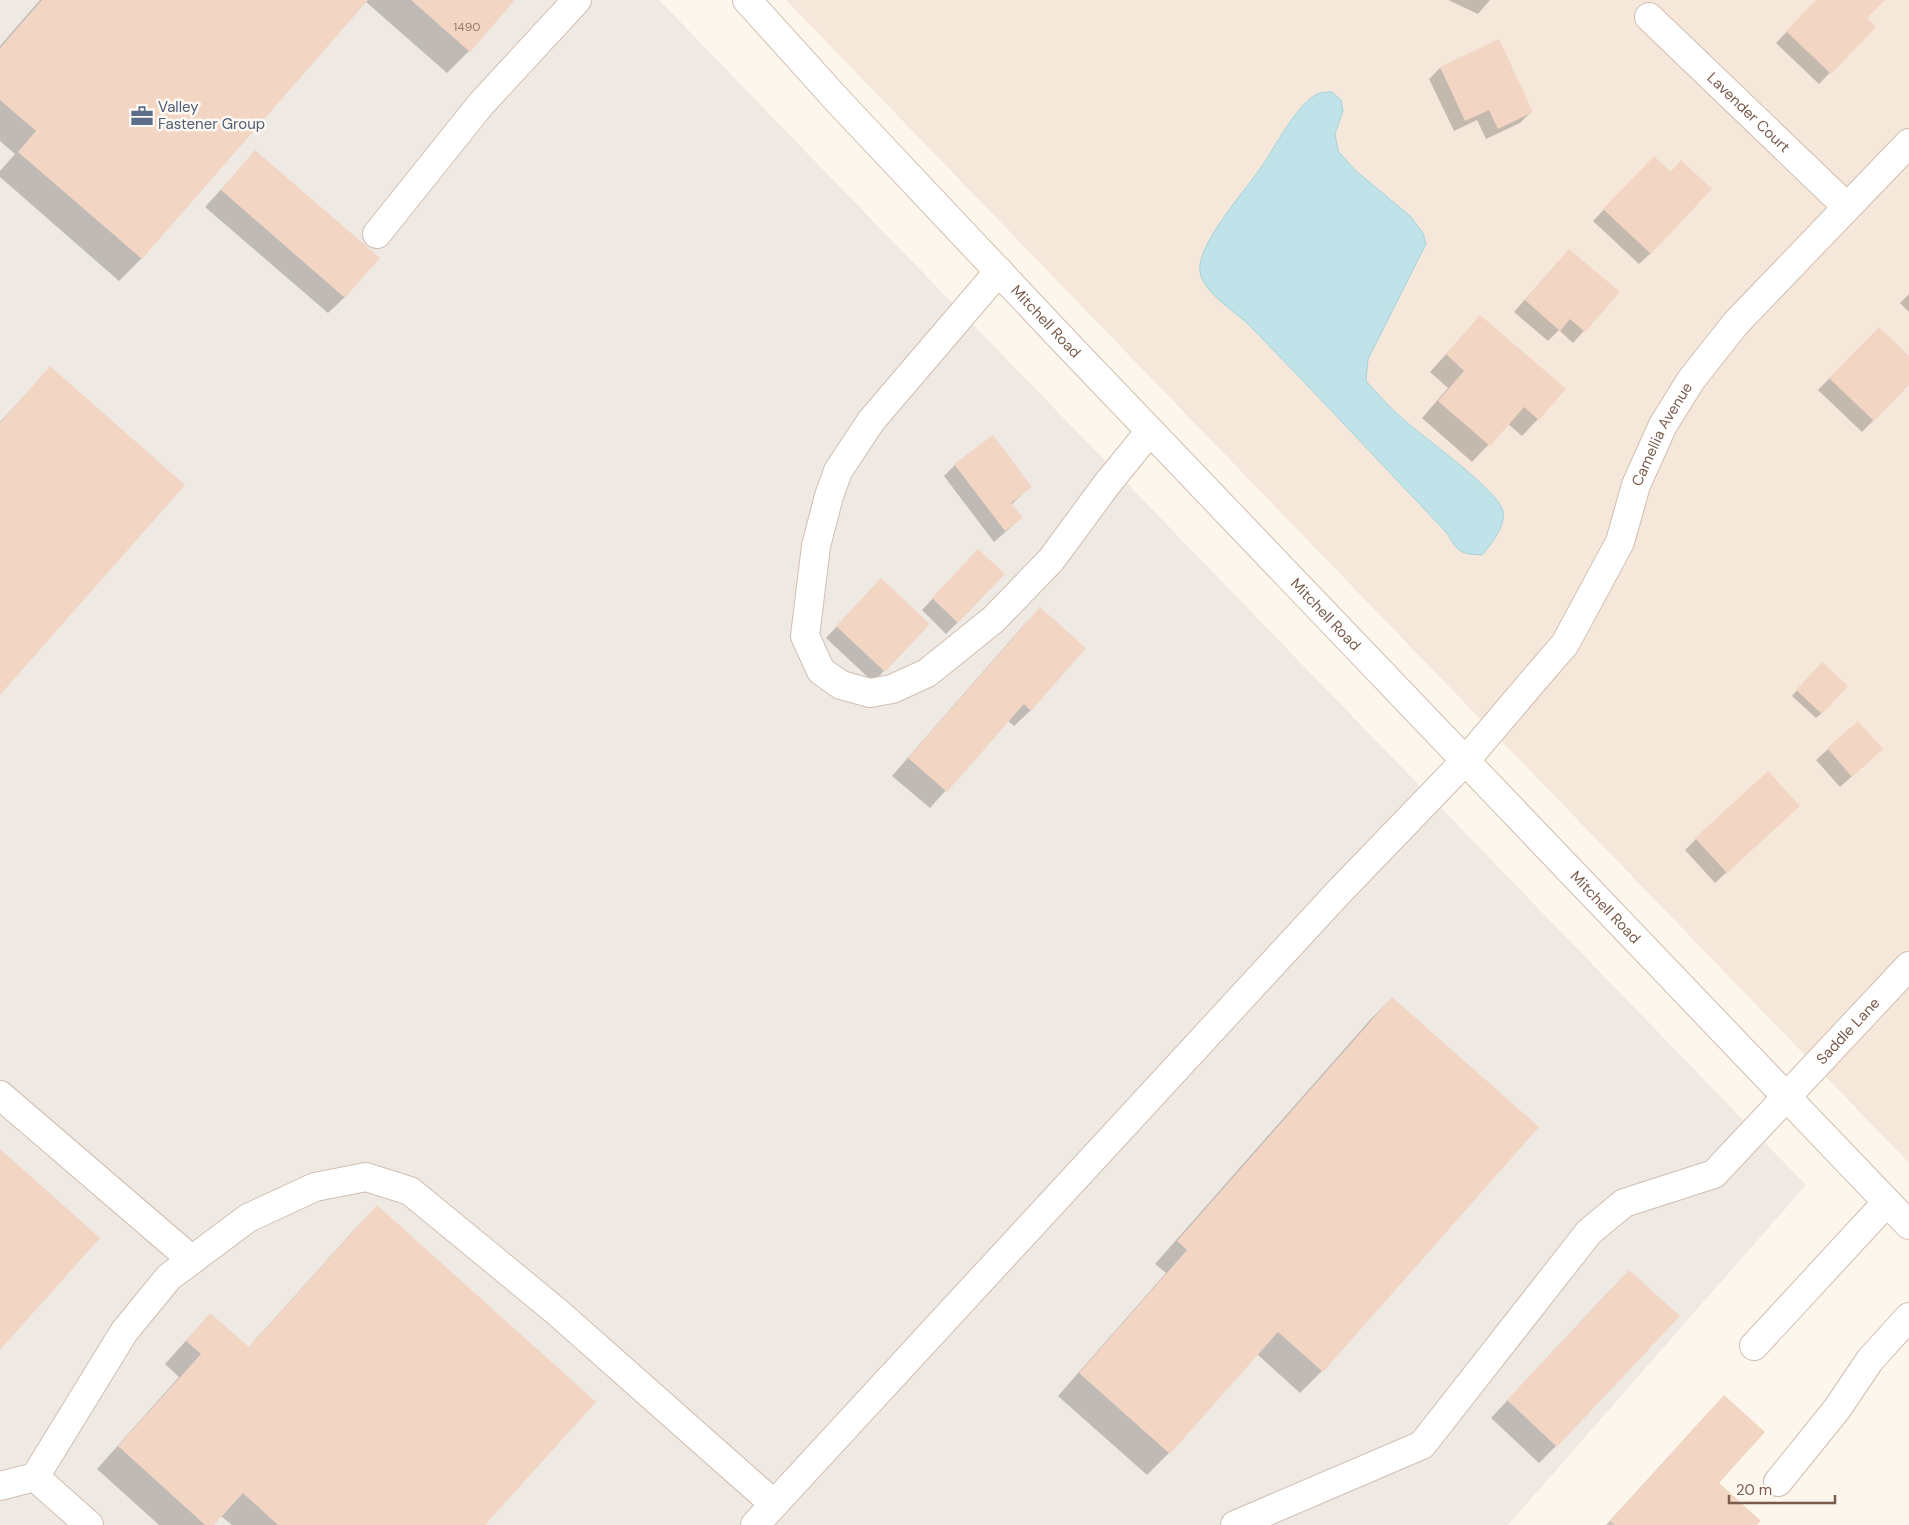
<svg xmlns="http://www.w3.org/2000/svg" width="1909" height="1525" viewBox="0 0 1909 1525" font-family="'DM Sans',sans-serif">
<rect width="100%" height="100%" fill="#fdf6ec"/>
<path fill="#f5e8da" d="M786 0H1909V1163Z"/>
<path fill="#efe9e4" d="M0 0H659L1806 1185 1508 1525H0Z"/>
<path fill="#bfe3e8" stroke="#a5d3da" d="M1332 92 1341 100 1343 111 1335 134 1338 151 1356 171 1410 216 1423 233 1426 244 1368 359 1366 381C1378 394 1390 408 1404 420 1423 437 1498 490 1503 511 1506 525 1491 545 1482 555 1460 554 1458 552 1447 533 1380 463 1315 392 1248 324 1234 311 1203 292 1200 272 1196 245 1245 191 1260 169 1275 148 1295 106 1317 94 1321 92 1328 92 1332 92Z"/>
<path fill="#0003" d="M40 0H511L469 51 447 73 365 1 141 259 119 281 0 177V171L15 154 0 141V46Z
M1448 0H1490L1478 14Z
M1817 0H1883L1865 18 1874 27 1819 84 1776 43Z
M1440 68 1532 111 1520 123 1486 139 1477 120 1454 131 1429 79Z
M255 152 345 297 328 313 205 207Z
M1681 161 1651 253 1639 264 1593 221 1643 169 1670 173Z
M1558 262 1618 293 1573 343 1559 330 1548 341 1514 312Z
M1909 294V312L1900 303Z
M1480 317 1538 419 1522 436 1508 424 1472 462 1422 418 1448 388 1430 372Z
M1879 328 1909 358V384L1862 432 1818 390Z
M50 368 0 693V422Z
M955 465 1030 487 1011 505 1021 518 994 542 944 476Z
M967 562 958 622 946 634 922 610Z
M870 591 884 671 873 682 826 638Z
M1040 609 1031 710 1014 726 1008 721 930 808 892 776 1023 626Z
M1816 669 1822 713 1816 718 1792 696Z
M1858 722 1870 760 1840 787 1816 760Z
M1787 817 1715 883 1685 850 1696 839Z
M1392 998 1322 1371 1300 1393 1257 1354 1169 1453 1147 1475 1058 1396 1166 1273 1155 1264 1370 1020Z
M377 1207 484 1525H232L221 1516 213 1525H159L97 1469 179 1377 165 1364 210 1314 248 1348 355 1229Z
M1612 1288 1556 1446 1539 1463 1491 1418Z
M1708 1413 1717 1483 1755 1525H1606Z"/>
<path fill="#f3d5c3" d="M42 0H368L142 259 18 152 36 131 0 100V48Z
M411 0H513L514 1 470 52Z
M1816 0H1885L1867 18 1876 27 1831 74 1786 31Z
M1499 39 1533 112 1498 129 1489 110 1465 121 1440 67Z
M255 150 380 258 345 298 221 190Z
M1654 156 1671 172 1681 160 1712 189 1651 254 1603 209Z
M1569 249 1620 292 1585 332 1570 319 1560 331 1525 300Z
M1480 315 1566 389 1539 420 1524 407 1490 446 1438 401 1464 371 1446 354Z
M1879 327 1909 356V385L1874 421 1829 378Z
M50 366 185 485 0 695V423Z
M993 435 1032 487 1011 503 1023 518 1005 531 954 464Z
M978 549 1005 574 958 623 932 598Z
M881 578 930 624 885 672 836 626Z
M1040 607 1086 648 1031 711 1024 704 947 792 908 758Z
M1822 662 1848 686 1822 714 1796 690Z
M1858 721 1883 749 1852 777 1827 748Z
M1768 771 1800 806 1727 873 1695 838Z
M1392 997 1539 1127 1323 1372 1278 1332 1170 1454 1079 1373 1187 1250 1177 1241Z
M0 1149 100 1238 0 1350Z
M377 1205 596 1402 485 1525H278L243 1493 214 1525H205L118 1446 201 1354 186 1341 210 1313 249 1347Z
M1629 1270 1680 1316 1557 1447 1507 1400Z
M1724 1395 1765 1432 1719 1483 1761 1521 1757 1525H1615L1610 1521Z"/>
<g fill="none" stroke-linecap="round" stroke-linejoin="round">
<defs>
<g id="minor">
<path id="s1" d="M747 0 839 102 1067 344 1909 1225"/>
<path id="s2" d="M1649 17 1847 207"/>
<path d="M377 234 481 104 577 0"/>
<path d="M999 271 871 421 838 471 829 496 816 546 805 636 821 671 841 685 870 693 892 689 927 673 994 619 1051 560 1107 484 1150 431"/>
<path d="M0 1095 192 1260"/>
<path d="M1754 1346 1887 1202"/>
<path d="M35 1477 124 1332 169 1277 248 1218 315 1187 366 1177 410 1191 556 1311 774 1504"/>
<path d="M1778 1482 1837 1409 1870 1360 1909 1317"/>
<path d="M0 1486 35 1477 89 1525"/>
<path id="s3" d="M755 1525 1337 894 1466 760 1545 667 1565 644 1620 542 1636 485 1663 425 1691 380 1736 323 1909 143"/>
<path id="s4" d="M1235 1525 1422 1445 1589 1232 1624 1203 1714 1174 1909 966"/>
</g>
</defs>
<use href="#minor" stroke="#d1beb0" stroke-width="30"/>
<use href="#minor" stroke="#fff" stroke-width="28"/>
</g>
<defs>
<symbol id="office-bare" viewBox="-9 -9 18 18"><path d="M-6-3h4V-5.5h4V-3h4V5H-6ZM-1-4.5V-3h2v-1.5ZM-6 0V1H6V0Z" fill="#5c6f8a" stroke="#fffaf3" stroke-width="2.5" paint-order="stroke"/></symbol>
</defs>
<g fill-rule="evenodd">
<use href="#office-bare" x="126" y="100" width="32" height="32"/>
</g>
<g text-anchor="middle" stroke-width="5" stroke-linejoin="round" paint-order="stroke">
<g font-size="12" fill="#987a6a">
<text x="467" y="31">1490</text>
</g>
<g font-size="15" fill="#4e5e75" stroke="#fffaf3" text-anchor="start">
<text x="158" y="112">Valley<tspan x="158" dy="17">Fastener Group</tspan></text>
</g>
<g font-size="15" fill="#7a5c4d" stroke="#fffaf3">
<text dy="5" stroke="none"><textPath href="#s2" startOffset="138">Lavender Court</textPath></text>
<text dy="5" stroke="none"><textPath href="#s1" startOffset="439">Mitchell Road</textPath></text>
<text dy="5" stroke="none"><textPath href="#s3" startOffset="1429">Camellia Avenue</textPath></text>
<text dy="5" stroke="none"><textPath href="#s1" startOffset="844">Mitchell Road</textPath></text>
<text dy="5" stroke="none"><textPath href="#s1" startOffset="1249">Mitchell Road</textPath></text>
<text dy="5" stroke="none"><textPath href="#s4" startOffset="810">Saddle Lane</textPath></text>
</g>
</g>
<path d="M1729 1495v8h106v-8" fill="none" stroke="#7a5c4d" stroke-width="2.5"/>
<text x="1736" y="1495" font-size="15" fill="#7a5c4d" stroke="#fffaf3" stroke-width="4" paint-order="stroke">20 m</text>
</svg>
